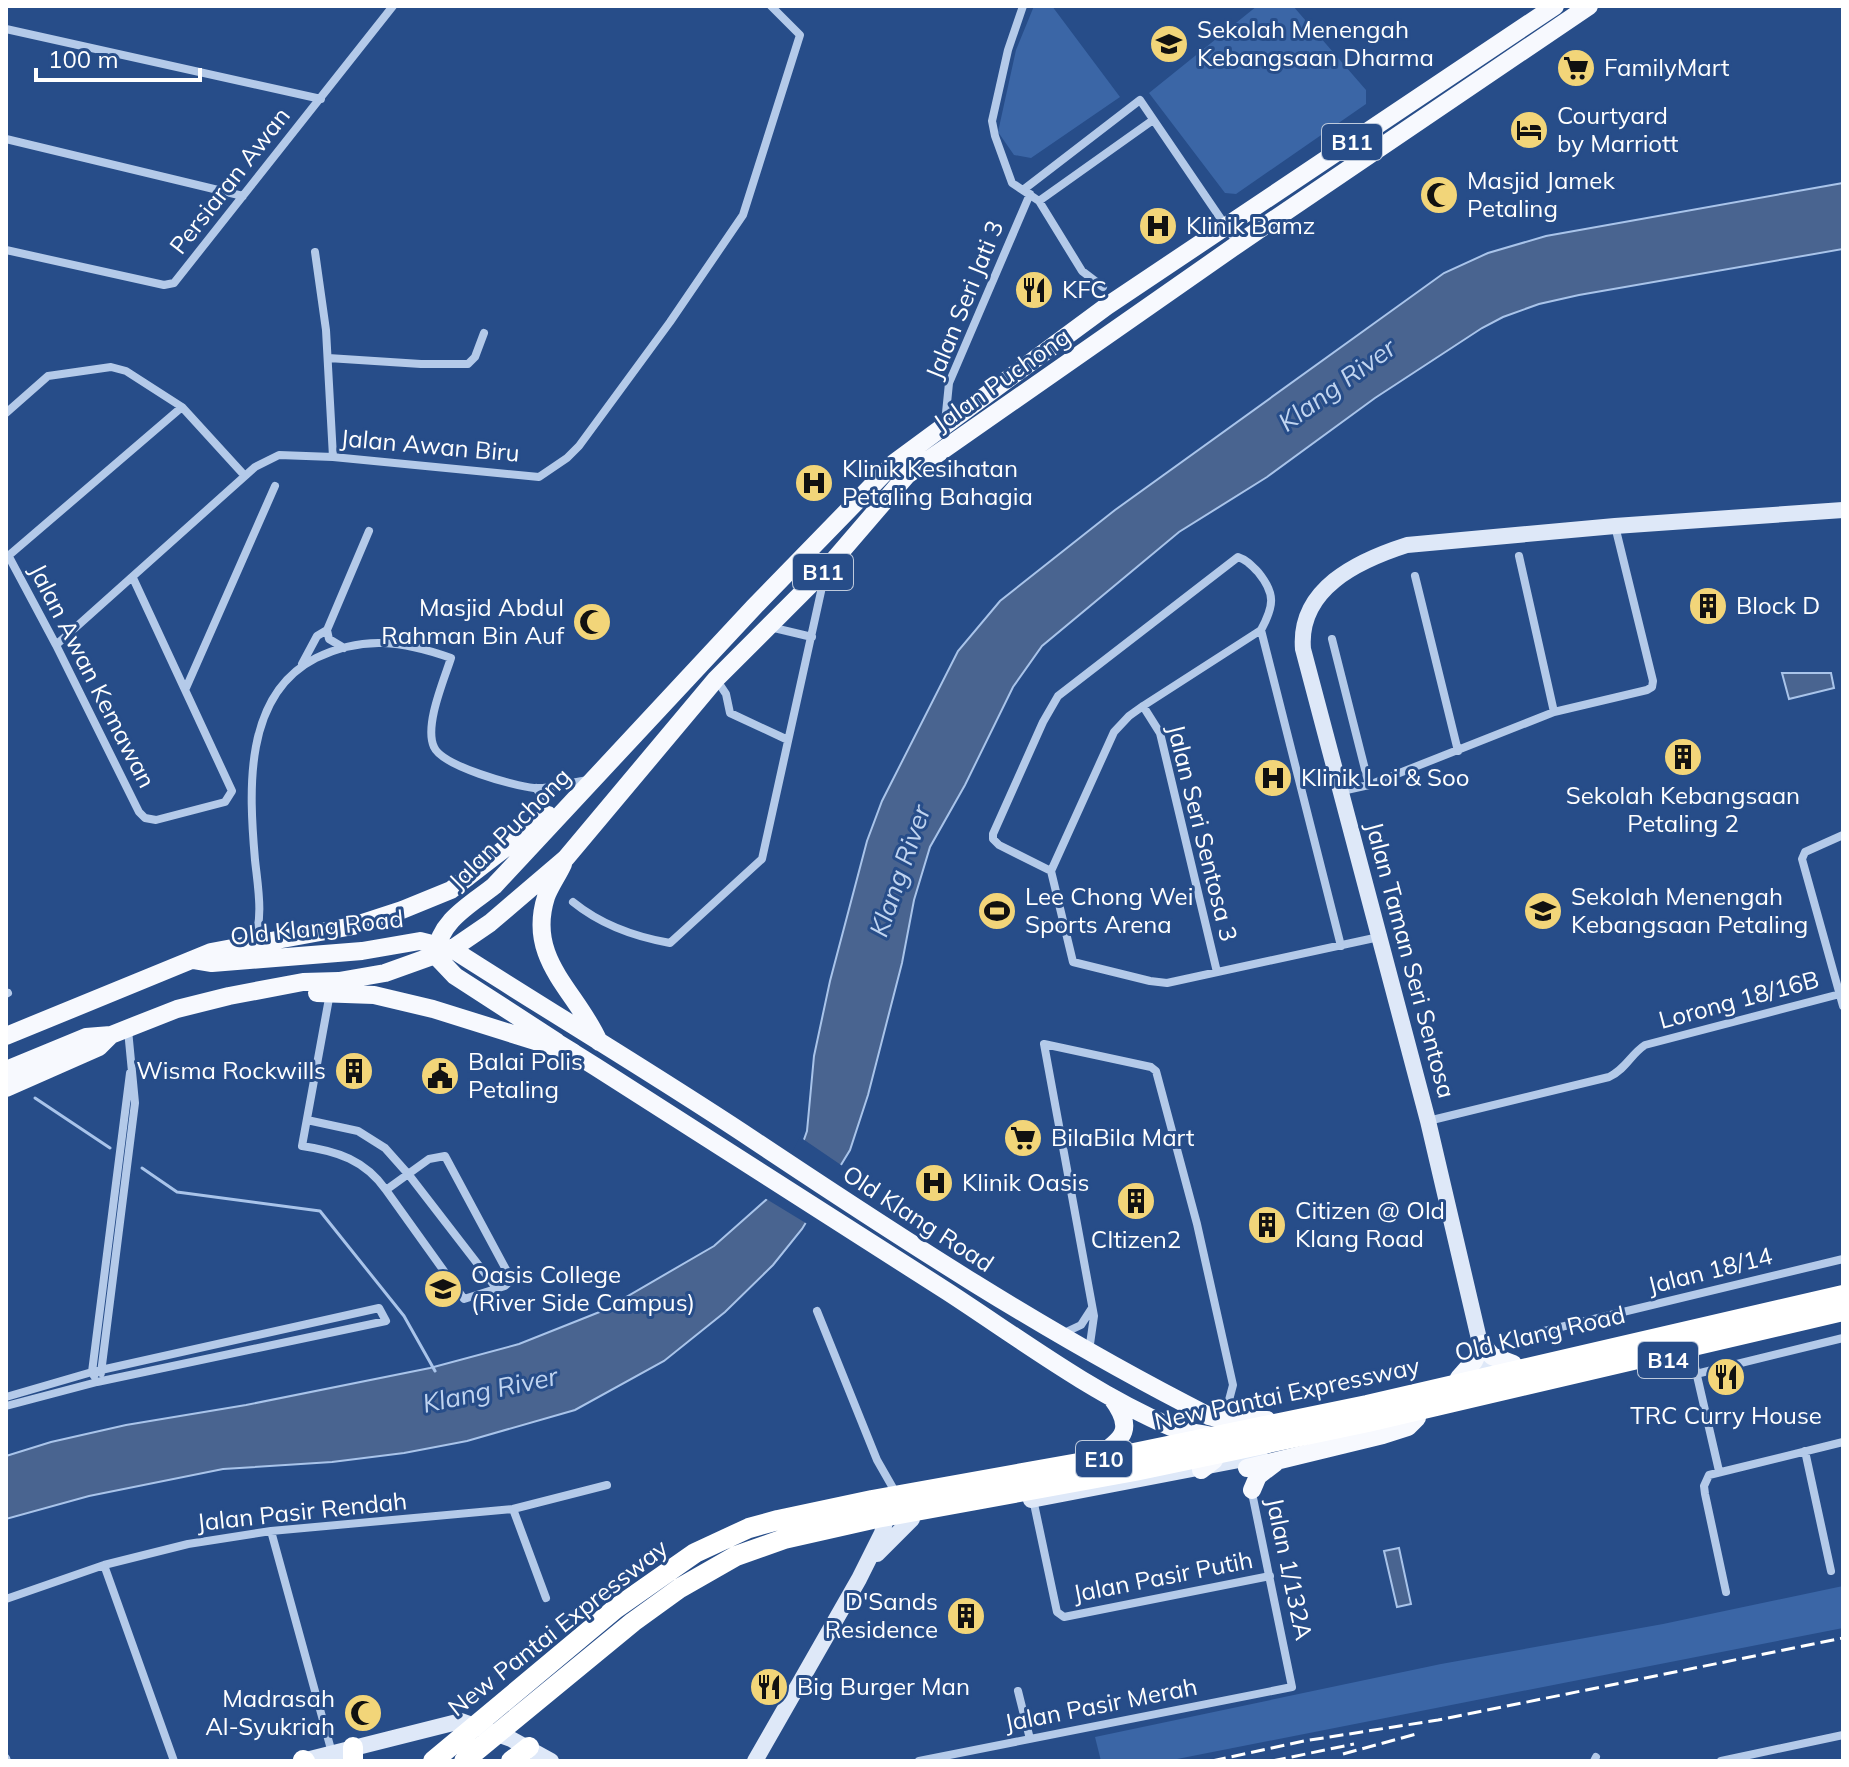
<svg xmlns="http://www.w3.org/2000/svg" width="1849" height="1767" viewBox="0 0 1849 1767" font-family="Mulish,sans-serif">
<rect width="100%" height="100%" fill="#274d89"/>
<path fill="#3b66a6" d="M1034 6H1052L1120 97 1031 158 1014 155 998 132 1016 50Z
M1257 6H1293L1366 90V104L1236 194 1225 193 1149 93Z
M1843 1586V1628L1167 1761 1136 1759 1101 1761 1095 1737 1441 1664 1663 1624Z"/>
<path fill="#496490" stroke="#a9c4ea" stroke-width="2" d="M1843 183V249L1579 295 1539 304 1503 317 1482 328 1375 398 1267 477 1179 532 1042 646 1013 687 965 785 930 847 914 900 902 963 868 1095 850 1150 802 1229 773 1265 725 1312 664 1361 575 1410 467 1441 404 1453 332 1462 223 1469 89 1496 6 1519V1456L51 1442 126 1425 246 1405 430 1368 519 1344 602 1311 714 1246 767 1199 801 1148 807 1131 814 1056 830 981 867 841 882 801 958 651 1000 601 1115 510 1444 273 1488 253 1546 236Z
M1782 673H1831L1834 688 1789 699Z
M1399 1548 1411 1604 1397 1607 1384 1551Z"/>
<path fill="#274d89" d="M800 1137 844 1167 809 1225 763 1197 783 1171Z"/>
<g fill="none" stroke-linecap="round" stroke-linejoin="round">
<path stroke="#a9c4ea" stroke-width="3" d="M35 1098 110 1148
M142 1168 177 1192 320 1211 404 1316 435 1371"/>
<path stroke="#b4cae9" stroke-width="8" d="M1023 6 1008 50 992 121 995 136 1012 183 1039 201 1082 271 1103 287
M6 29 321 99
M6 139 243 196
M1023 190 1140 100 1238 244
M1039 201 1153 120
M6 250 164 285 174 283 393 6
M315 252 326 330 333 457
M328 358 421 364H468L475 357 484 333
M6 413 48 376 111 367 126 371 182 407 245 476
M945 423 949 383 1030 194
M8 555 56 645 139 812 145 818 156 820 225 802 232 791 133 578
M1519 556 1554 712
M7 557 182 407
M1415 576 1458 751
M770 627 812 637
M327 630 329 639 344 648
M1261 630 1143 706 1129 716 1114 732 1051 871 1073 962 1150 981 1167 983 1379 937
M1261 630 1341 946
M1332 639 1369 785
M56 645 255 467 279 455 333 457 539 477 567 458 579 446 670 322 743 215 800 35 771 6
M302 664 317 636 327 630 369 531
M716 679 726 694 730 713 788 740
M186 688 275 486
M1143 706 1160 733 1217 972
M536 788 545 801 542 815
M1342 791 1369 785 1554 712 1647 690 1652 687 1653 681 1615 526
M1843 835 1805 852 1802 859 1843 1006
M1051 871 999 845 993 839V834L1043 722 1058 696 1238 557C1247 560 1251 565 1258 572 1276 594 1274 606 1261 630
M573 902C600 924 636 937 670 943L762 859 824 578
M253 945C264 918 258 888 255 860 249 791 243 695 316 658 363 635 403 641 451 658 444 680 424 726 434 747 442 766 514 786 534 788 551 789 572 782 589 780
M330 993 302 1146C337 1151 365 1160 386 1190L464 1299 505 1286 510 1281 509 1275 445 1156 429 1159 386 1190
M6 994 8 993
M307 1120 358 1131 385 1148 409 1175 497 1289
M1428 1121 1609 1077C1627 1068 1630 1055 1645 1045L1840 994
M817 1311 877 1460 893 1488
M1540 1332 1843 1259
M1064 1333 1081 1325 1092 1308
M1089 1351 1094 1316 1044 1044 1151 1067 1156 1071 1197 1224 1233 1385 1224 1419
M1692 1354 1719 1471
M101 1373 135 1103 128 1030
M1696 1374 1843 1338
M94 1376 92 1372 130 1073
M6 1397 92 1372 379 1308 386 1321 97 1382 6 1406
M1805 1451 1831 1571
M1033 1499 1057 1612 1064 1617 1270 1576
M513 1509 546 1598
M271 1531 332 1753
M104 1565 174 1761
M1726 1592 1705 1494 1704 1486 1709 1475 1843 1442
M6 1599 104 1565 188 1544 271 1531 513 1509 607 1485
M1018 1691 1030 1739
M6 1758 7 1761
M919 1761 1292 1687 1251 1488
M1594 1761 1596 1757
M1721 1761 1843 1735"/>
<path stroke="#dee8f8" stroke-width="16" d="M1490 1386 1428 1121 1303 649C1298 589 1357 561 1407 545L1615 526 1843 510
M1031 1500 1260 1456
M877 1554 912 1519
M302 1761 461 1721 511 1739 551 1761
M755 1761 859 1579 882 1533 889 1508"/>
<path stroke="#f7f9fe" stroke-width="18" d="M563 864C558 875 550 886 546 897 526 960 577 991 599 1042
M436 954C439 921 470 905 494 886L754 607 894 463 1107 306 1555 6
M436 956 455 976 557 1042
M194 960 212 963 362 951 420 941 452 949C550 1012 651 1072 749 1137 899 1237 1047 1334 1209 1416L1224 1420H1267
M317 993 374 995 433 1009 567 1051
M6 1036 211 952 353 926 402 910 451 890 548 815
M574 1053 556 1042 596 1067C713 1143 831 1217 948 1292 1020 1339 1092 1393 1171 1427 1183 1432 1199 1433 1212 1436
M6 1070 86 1037 111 1035
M6 1088 99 1047 111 1035 177 1009 229 996 303 982 339 981 385 973 452 949 490 923 566 858 716 679 826 569 907 475 1238 244 1589 6
M1459 1378 1474 1361 1482 1344 1492 1356 1513 1364
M1096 1457C1126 1438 1134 1428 1111 1397
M1247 1468 1383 1435 1408 1427 1417 1418
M1201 1470 1214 1460 1219 1448
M1252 1490 1258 1476 1275 1463"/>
<path stroke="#fff" stroke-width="20" d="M303 1760 305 1761
M353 1761V1747
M511 1761 529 1747"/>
<path stroke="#fff" stroke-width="3" stroke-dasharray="14 6" stroke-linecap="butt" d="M1343 1754 1420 1733
M1212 1761 1304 1741 1438 1720 1843 1638
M1272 1761 1354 1744"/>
<path stroke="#fff" stroke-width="20" d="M433 1761 615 1609 695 1553 749 1528 778 1520 872 1500 1129 1454 1367 1405 1843 1295
M464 1761 633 1622 680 1588 736 1556 784 1539 877 1518 1135 1471 1368 1422 1843 1311"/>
</g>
<defs>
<symbol id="school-disc" viewBox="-11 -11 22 22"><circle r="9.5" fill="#f2d579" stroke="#274d89"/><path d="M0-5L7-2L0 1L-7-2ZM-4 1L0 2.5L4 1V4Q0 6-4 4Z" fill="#111"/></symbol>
<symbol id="supermarket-disc" viewBox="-11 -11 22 22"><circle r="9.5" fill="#f2d579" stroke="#274d89"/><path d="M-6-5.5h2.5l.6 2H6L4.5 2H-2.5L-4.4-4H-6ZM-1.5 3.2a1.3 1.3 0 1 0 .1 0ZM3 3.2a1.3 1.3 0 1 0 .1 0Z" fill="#111"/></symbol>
<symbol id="hotel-disc" viewBox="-11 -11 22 22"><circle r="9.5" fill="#f2d579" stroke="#274d89"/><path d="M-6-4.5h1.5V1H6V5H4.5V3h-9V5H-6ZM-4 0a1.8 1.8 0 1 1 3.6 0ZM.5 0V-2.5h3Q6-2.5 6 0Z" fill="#111"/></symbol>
<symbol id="mosque-disc" viewBox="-11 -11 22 22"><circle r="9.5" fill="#f2d579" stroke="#274d89"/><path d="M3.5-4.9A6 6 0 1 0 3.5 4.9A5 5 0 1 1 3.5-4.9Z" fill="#111"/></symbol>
<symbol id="hospital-disc" viewBox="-11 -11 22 22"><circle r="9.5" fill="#f2d579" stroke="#274d89"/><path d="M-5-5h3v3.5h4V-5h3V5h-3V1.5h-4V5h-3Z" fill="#111"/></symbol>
<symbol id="restaurant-disc" viewBox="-11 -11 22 22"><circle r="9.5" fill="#f2d579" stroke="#274d89"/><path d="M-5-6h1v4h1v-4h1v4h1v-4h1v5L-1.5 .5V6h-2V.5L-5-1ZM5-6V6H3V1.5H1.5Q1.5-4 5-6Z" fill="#111"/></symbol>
<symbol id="building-disc" viewBox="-11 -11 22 22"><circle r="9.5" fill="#f2d579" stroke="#274d89"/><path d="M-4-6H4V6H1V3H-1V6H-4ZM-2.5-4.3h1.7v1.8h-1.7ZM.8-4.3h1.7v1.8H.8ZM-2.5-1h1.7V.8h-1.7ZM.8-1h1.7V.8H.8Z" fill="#111"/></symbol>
<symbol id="stadium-disc" viewBox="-11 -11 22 22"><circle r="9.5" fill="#f2d579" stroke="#274d89"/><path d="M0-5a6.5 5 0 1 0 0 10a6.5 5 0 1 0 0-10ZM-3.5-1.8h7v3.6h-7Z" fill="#111"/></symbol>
<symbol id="civic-disc" viewBox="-11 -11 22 22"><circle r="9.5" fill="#f2d579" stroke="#274d89"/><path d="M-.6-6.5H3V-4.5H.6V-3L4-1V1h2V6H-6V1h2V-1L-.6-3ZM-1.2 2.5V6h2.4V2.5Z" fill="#111"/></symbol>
<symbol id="university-disc" viewBox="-11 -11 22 22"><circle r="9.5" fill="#f2d579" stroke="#274d89"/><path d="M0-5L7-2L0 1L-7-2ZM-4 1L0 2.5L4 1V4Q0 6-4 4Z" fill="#111"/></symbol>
</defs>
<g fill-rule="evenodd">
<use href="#school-disc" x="1147" y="22" width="44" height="44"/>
<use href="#supermarket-disc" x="1554" y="46" width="44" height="44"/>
<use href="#hotel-disc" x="1507" y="108" width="44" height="44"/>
<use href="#mosque-disc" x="1417" y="173" width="44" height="44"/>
<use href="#hospital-disc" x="1136" y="204" width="44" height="44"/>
<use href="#restaurant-disc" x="1012" y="268" width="44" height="44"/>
<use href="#hospital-disc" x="792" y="461" width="44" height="44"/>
<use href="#building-disc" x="1686" y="584" width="44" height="44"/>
<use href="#mosque-disc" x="570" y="600" width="44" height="44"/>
<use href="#building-disc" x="1661" y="735" width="44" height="44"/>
<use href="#hospital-disc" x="1251" y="756" width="44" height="44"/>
<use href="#stadium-disc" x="975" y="889" width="44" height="44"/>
<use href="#school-disc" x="1521" y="889" width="44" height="44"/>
<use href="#building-disc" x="332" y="1049" width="44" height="44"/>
<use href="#civic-disc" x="418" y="1054" width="44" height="44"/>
<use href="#supermarket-disc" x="1001" y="1116" width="44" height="44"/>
<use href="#hospital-disc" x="912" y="1161" width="44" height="44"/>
<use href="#building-disc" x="1114" y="1179" width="44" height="44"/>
<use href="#building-disc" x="1245" y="1203" width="44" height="44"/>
<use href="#university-disc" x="421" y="1267" width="44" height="44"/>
<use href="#restaurant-disc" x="1704" y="1355" width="44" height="44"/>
<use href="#building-disc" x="944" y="1594" width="44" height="44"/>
<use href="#restaurant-disc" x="747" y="1665" width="44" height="44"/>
<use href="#mosque-disc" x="341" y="1691" width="44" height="44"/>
</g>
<g text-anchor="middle" stroke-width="6" stroke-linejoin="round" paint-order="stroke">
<g fill="#274d89" stroke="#becadc" stroke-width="2">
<rect x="1322" y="124" width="60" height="36" rx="6"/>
<rect x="793" y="554" width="60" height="36" rx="6"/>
<rect x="1638" y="1342" width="60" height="36" rx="6"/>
<rect x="1076" y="1441" width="56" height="36" rx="6"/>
</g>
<g font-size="22" font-weight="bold" fill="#fff">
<text x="1352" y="150">B11</text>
<text x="823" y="580">B11</text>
<text x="1668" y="1368">B14</text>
<text x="1104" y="1467">E10</text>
</g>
<g font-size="24" fill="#fff" stroke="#274d89" text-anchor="start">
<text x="1197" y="38">Sekolah Menengah<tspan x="1197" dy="28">Kebangsaan Dharma</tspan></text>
<text x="1604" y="76">FamilyMart</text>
<text x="1557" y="124">Courtyard<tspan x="1557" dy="28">by Marriott</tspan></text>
<text x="1467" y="189">Masjid Jamek<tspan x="1467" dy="28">Petaling</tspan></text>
<text x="1186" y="234">Klinik Bamz</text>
<text x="1062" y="298">KFC</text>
<text x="842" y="477">Klinik Kesihatan<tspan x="842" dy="28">Petaling Bahagia</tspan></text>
<text x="1736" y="614">Block D</text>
<text x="564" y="616" text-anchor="end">Masjid Abdul<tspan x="564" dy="28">Rahman Bin Auf</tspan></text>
<text x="1301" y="786">Klinik Loi &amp; Soo</text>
<text x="1683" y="804" text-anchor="middle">Sekolah Kebangsaan<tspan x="1683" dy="28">Petaling 2</tspan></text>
<text x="1025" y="905">Lee Chong Wei<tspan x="1025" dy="28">Sports Arena</tspan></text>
<text x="1571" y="905">Sekolah Menengah<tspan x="1571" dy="28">Kebangsaan Petaling</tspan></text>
<text x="468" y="1070">Balai Polis<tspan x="468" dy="28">Petaling</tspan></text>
<text x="326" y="1079" text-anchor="end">Wisma Rockwills</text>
<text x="1051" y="1146">BilaBila Mart</text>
<text x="962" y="1191">Klinik Oasis</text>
<text x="1295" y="1219">Citizen @ Old<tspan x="1295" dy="28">Klang Road</tspan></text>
<text x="1136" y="1248" text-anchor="middle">CItizen2</text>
<text x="471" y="1283">Oasis College<tspan x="471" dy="28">(River Side Campus)</tspan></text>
<text x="1726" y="1424" text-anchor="middle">TRC Curry House</text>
<text x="938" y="1610" text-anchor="end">D'Sands<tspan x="938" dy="28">Residence</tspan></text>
<text x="797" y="1695">Big Burger Man</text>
<text x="335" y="1707" text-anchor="end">Madrasah<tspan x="335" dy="28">Al-Syukriah</tspan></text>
</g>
<g font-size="24" fill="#fff" stroke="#274d89">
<text transform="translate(230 181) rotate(-52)" y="8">Persiaran Awan</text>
<text transform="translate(965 300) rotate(-68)" y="8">Jalan Seri Jati 3</text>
<text transform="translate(1002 380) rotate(-35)" y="8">Jalan Puchong</text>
<text transform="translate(430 446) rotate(5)" y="8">Jalan Awan Biru</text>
<text transform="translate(92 676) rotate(63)" y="8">Jalan Awan Kemawan</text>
<text transform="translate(510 829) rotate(-45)" y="8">Jalan Puchong</text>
<text transform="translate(1202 833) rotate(76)" y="8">Jalan Seri Sentosa 3</text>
<text transform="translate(317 928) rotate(-6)" y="8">Old Klang Road</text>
<text transform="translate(1410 960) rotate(75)" y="8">Jalan Taman Seri Sentosa</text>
<text transform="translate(1739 1000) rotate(-15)" y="8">Lorong 18/16B</text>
<text transform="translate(918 1219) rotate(33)" y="8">Old Klang Road</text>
<text transform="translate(1710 1271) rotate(-14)" y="8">Jalan 18/14</text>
<text transform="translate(1540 1334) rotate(-13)" y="8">Old Klang Road</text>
<text transform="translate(1287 1394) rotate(-12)" y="8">New Pantai Expressway</text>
<text transform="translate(302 1512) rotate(-6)" y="8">Jalan Pasir Rendah</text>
<text transform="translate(1289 1569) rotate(78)" y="8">Jalan 1/132A</text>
<text transform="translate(1163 1577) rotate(-11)" y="8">Jalan Pasir Putih</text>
<text transform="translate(558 1628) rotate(-38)" y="8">New Pantai Expressway</text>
<text transform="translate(1101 1705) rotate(-11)" y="8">Jalan Pasir Merah</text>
</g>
<g font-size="26" font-style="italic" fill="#c0d4f0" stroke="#274d89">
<text transform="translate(1337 385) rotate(-36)" y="9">Klang River</text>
<text transform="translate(900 871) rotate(-71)" y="9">Klang River</text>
<text transform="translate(490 1390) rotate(-12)" y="9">Klang River</text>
</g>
</g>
<rect width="1849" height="1767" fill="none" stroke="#ffffff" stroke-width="16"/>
<path d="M36 68v12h164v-12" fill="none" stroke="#ffffff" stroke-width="4"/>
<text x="48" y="68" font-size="24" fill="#ffffff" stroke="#274d89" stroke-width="6" paint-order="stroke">100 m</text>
</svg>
